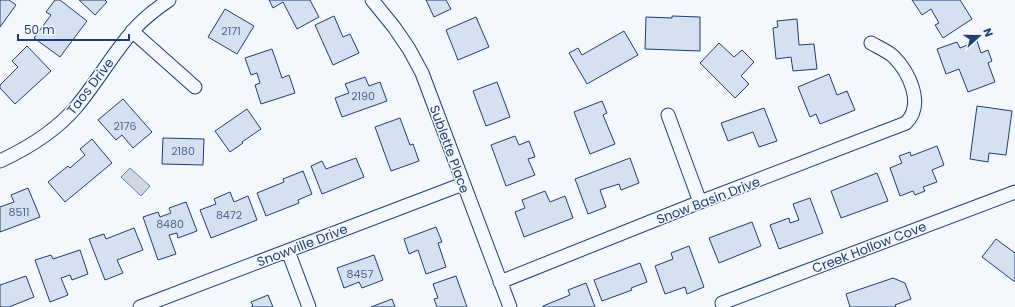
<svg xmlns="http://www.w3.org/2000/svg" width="1015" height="307" viewBox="0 0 1015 307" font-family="Poppins,sans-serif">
<rect width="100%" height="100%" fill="#f4f7fb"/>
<path fill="#cfd7e4" stroke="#687fa3" d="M130 168 150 186 141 196 121 177Z"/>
<path fill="#d5e0f0" stroke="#1d3f73" d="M0 0H9L16 5 0 27Z
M55 0H60L87 21 60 57 34 38 51 15 46 12Z
M79 0H105L107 2 95 15Z
M269 0H310L319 17 297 29 283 2 273 8Z
M426 0H446L451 9 434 17Z
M912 0H960L972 19 943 38 935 25 939 23 931 9 922 15Z
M225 9 254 26 237 54 208 37Z
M334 16 343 37 350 34 359 53 333 65 315 25Z
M672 16 700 17V51L645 49 646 17 672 18Z
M476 17 489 47 458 60 446 30Z
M797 19 799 45 814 44 817 69 793 71 791 57 776 59 773 28 778 27 777 21Z
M624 31 638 55 587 84 569 53 578 48 582 55Z
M977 41 981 53 988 50 992 61 988 63 995 82 968 92 959 69 946 74 937 49 957 42 960 48Z
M719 43 734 57 742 50 754 62 741 76 749 84 735 98 700 63Z
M27 46 51 71 15 104 0 88V85L18 67 12 61Z
M272 49 282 78 289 75 295 93 261 104 255 85 260 83 257 73 251 75 245 58Z
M829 74 837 95 847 91 855 110 820 124 816 114 810 117 798 87Z
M365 77 369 86 380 82 387 101 342 117 335 98 349 93 345 84Z
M497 82 510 117 486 126 473 91Z
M123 99 152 132 133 148 122 135 116 140 98 120Z
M602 101 607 113 603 115 615 144 590 154 574 112Z
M977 106 1012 111 1006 155 989 153 988 162 970 159Z
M764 108 777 141 759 147 753 132 728 141 721 123Z
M247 109 261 129 242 142 243 143 230 152 215 131Z
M400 118 410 145 413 144 419 161 391 171 375 127Z
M515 136 519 145 529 141 535 157 528 159 535 175 506 186 491 145Z
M163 138 204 139 203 165 162 164Z
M92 139 112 163 65 202 48 182 68 166 70 168 85 155 80 149Z
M937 146 944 165 932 170 937 182 923 187 925 191 915 195 913 191 900 196 890 168 902 163 899 156 910 152 911 156Z
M356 158 364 177 322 194 311 166 322 161 326 169Z
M630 158 639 183 621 190 619 184 600 190 606 207 588 214 575 179Z
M303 171 312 194 298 200 299 203 266 216 257 193 284 182 283 179Z
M877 173 888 201 841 218 831 191Z
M28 188 40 217 0 232V207L14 202 11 195Z
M545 191 550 202 565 196 573 218 524 237 515 212 525 208 522 200Z
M230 192 234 202 248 196 257 220 211 238 200 210 216 204 214 199Z
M810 198 823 233 779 249 770 225 789 218 790 223 799 220 793 204Z
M186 202 197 231 178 238 177 233 169 235 176 254 158 260 143 217 158 212 160 217 171 213 169 208Z
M752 222 761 246 719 263 709 238Z
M436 227 442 242 438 243 446 267 426 274 418 250 409 254 404 239Z
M134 228 143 250 117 260 123 273 105 280 89 239 104 234 106 239Z
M996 239 1015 253V282L982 257Z
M689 246 704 287 687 294 685 287 665 294 655 266 673 259 671 253Z
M80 250 88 274 72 280 70 275 61 278 68 295 50 302 35 260 51 255 53 259Z
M374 255 383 280 362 288 359 282 344 288 337 268Z
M640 263 647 282 631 288 632 290 602 301 594 280Z
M26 276 34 297 9 307H0V285Z
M456 276 467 307H437L434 299 438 298 433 284Z
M893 278 905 283 911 299 895 305 896 307H850L846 294Z
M586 283 595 307H543V306L570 295 568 290Z
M268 295 273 307H251L253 306 251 302Z
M392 299 395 307H371Z"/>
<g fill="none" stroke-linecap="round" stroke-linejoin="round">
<defs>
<path id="street" d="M372 0 394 27 409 49 422 73 510 307
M132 31 195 87
M668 115 700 202
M0 161C28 148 57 130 77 106 97 82 112 55 132 32 142 19 156 9 169 0
M288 251 309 307
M500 282 700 202 906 123C925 104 909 72 893 56 887 51 878 47 871 43
M722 303 1015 192
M140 307 463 184"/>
</defs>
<use href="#street" stroke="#1d3f73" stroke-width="15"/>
<use href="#street" stroke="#f4f7fb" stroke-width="13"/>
</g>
<g text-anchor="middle" stroke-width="3" stroke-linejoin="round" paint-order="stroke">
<g font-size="11" fill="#4b6792">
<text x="231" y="35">2171</text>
<text x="363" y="100">2190</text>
<text x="125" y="130">2176</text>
<text x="183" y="155">2180</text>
<text x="19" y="216">8511</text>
<text x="229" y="219">8472</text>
<text x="170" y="228">8480</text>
<text x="360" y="278">8457</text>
</g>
<g font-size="13" fill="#1d3f73" stroke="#f4f7fb">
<text transform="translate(90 86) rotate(-52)" y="5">Taos Drive</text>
<text transform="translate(450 149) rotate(70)" y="5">Sublette Place</text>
<text transform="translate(708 200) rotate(-21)" y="5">Snow Basin Drive</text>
<text transform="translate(302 245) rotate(-21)" y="5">Snowville Drive</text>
<text transform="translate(869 247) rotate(-21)" y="5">Creek Hollow Cove</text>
</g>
</g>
<g transform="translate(979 36) rotate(69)" stroke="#f4f7fb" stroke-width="3" paint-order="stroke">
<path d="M0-3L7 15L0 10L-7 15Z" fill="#1d3f73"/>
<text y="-6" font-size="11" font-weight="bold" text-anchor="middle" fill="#1d3f73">N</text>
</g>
<path d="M18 34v6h111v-6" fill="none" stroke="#1d3f73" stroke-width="2"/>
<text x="24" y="34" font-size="12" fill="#1d3f73" stroke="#f4f7fb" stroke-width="3" paint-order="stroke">50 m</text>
</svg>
